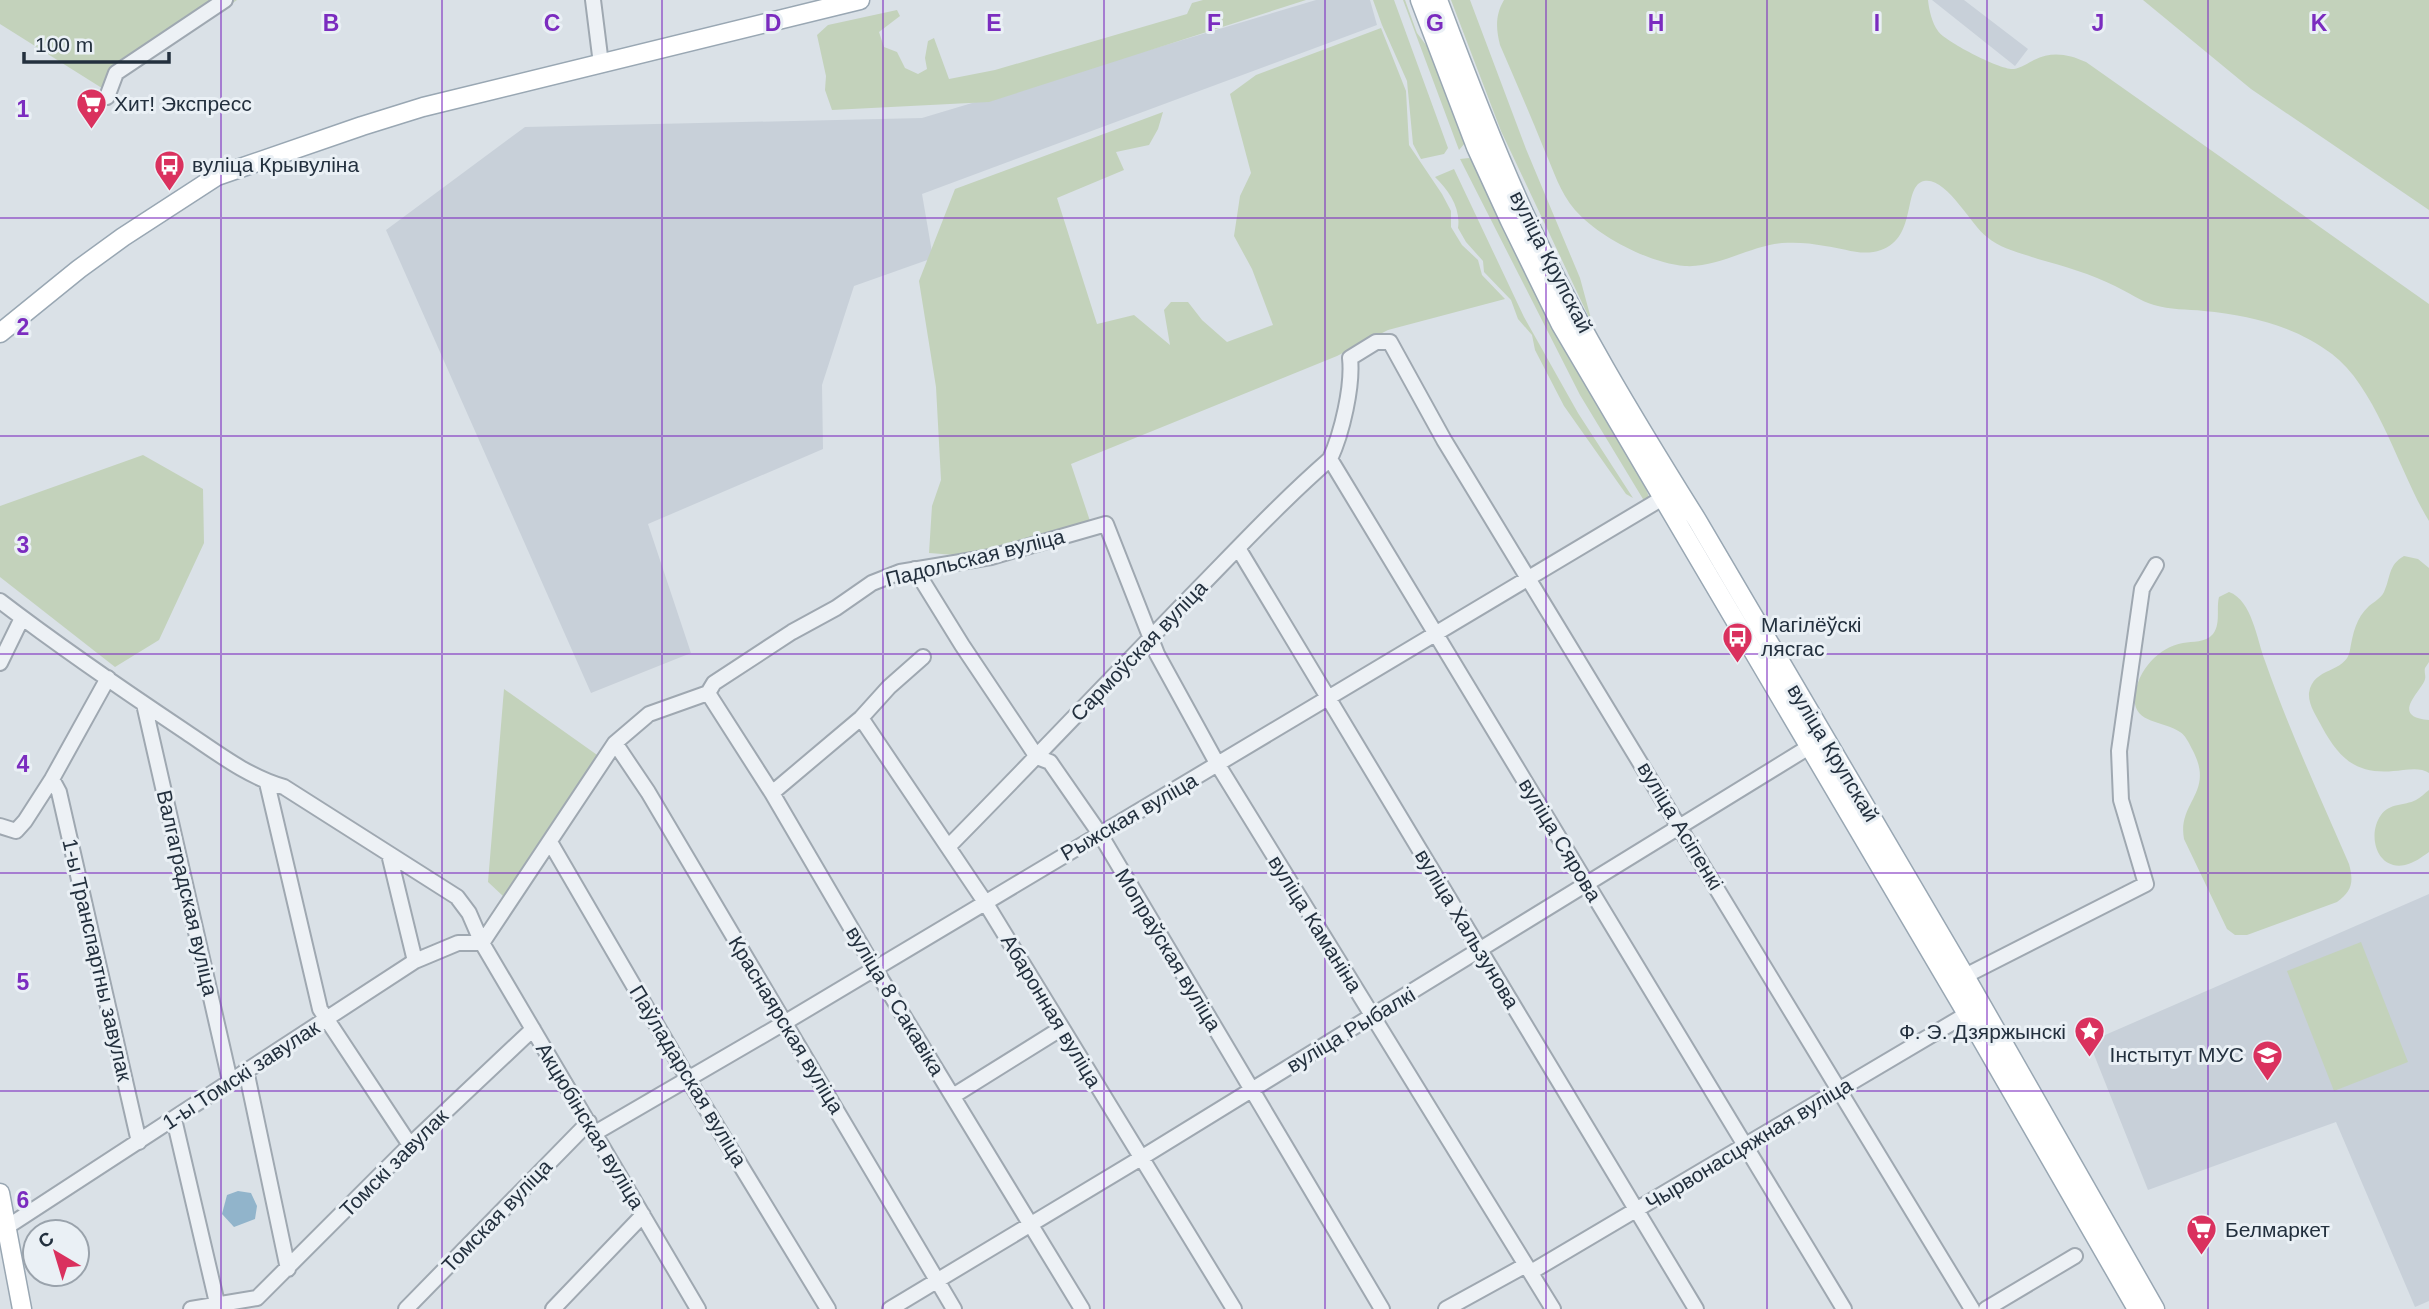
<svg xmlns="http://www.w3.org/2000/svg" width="2429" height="1309" viewBox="0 0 2429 1309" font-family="Helvetica,sans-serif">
<rect width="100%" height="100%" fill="#dae1e7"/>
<path fill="#c8d0d9" d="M1316 0H1370L1377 25 922 194 933 258 854 286 822 385 823 449 648 524 691 653 591 693 386 230 525 127 922 118Z
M1932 0H1964L2028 49 2015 66Z
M2429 894V1301L2415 1307 2336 1122 2148 1190 2089 1042Z"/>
<path fill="#c3d2bb" d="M0 0H237L105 90 0 24Z
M1203 0H1306L989 102 832 110 825 90 826 76 817 35 828 25 897 10 900 16 879 32 884 47 897 52 905 68 918 74 927 69 925 58 928 41 934 38 949 79 995 70 1187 14 1192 3Z
M1373 0H1394L1448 148 1444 154 1421 159 1413 144 1407 81 1382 25Z
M1403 0H1405L1417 33 1429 49 1464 136 1465 143 1459 150Z
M1451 0H1470L1526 149 1580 278 1593 326 1501 131Z
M1504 0H1928C1929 10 1932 23 1938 31 1944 41 2002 71 2014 69 2021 68 2028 63 2034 60 2052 51 2068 54 2086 62L2429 304V521C2399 472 2377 388 2332 354 2295 326 2249 315 2204 311 2187 309 2170 310 2154 305 2140 301 2128 292 2115 286 2091 274 2064 266 2038 259 2021 253 2001 249 1987 237 1971 225 1946 176 1924 181 1902 186 1918 237 1881 250 1862 257 1844 248 1825 246 1811 243 1796 242 1782 243 1749 246 1718 268 1685 266 1649 263 1599 237 1575 210 1560 193 1553 169 1544 149 1530 114 1515 80 1500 45 1496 29 1495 15 1504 0Z
M2143 0H2429V210L2251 89Z
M1381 28 1406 91 1409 145 1442 194 1451 211V227L1462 245 1478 260 1482 275 1505 299 1388 330 1337 356 1071 464 1090 521 1001 555H955L929 553 932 506 941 480 936 387 919 281 955 189 1163 112 1158 129 1149 145 1116 152 1124 170 1057 198 1097 324 1134 315 1170 345 1164 310 1171 302H1188L1202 320 1227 342 1273 325 1252 269 1234 236 1240 196 1251 173 1230 94 1256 75Z
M1469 158 1475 163 1592 394 1646 489 1650 500 1646 504 1580 395 1460 159Z
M1454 169 1524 317 1578 413 1633 498 1626 494 1564 406 1535 350 1532 335 1518 319 1511 300 1484 272 1483 261 1466 242 1458 228C1461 208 1449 191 1435 177Z
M143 455 203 489 204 543 159 640 115 667 0 577V506Z
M2404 556 2418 559 2429 568V662L2425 668C2424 672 2426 676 2425 679 2423 690 2388 717 2429 720V773C2422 768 2412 769 2403 770 2361 776 2342 764 2322 727 2317 717 2308 705 2309 693 2313 666 2346 674 2350 650 2353 633 2356 618 2369 606 2374 602 2381 598 2384 592 2391 577 2388 565 2404 556Z
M2229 592C2252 600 2257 640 2265 661 2289 730 2320 797 2349 864 2354 882 2352 891 2337 902L2247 935H2235L2227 929 2184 839C2177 801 2216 793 2192 749 2189 743 2185 735 2180 732 2162 720 2131 724 2135 695 2138 671 2158 647 2183 643 2193 641 2205 643 2213 634 2221 623 2216 609 2219 597Z
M504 689 600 757 503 896 488 882Z
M2429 790V852C2422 857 2414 863 2405 865 2376 871 2367 834 2381 815 2389 803 2404 806 2416 800 2420 798 2425 793 2429 790Z
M2361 942 2408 1062 2334 1091 2287 971Z"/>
<path fill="#91b4cb" d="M238 1191 251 1193 257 1206 255 1219 234 1227 222 1214 227 1195Z"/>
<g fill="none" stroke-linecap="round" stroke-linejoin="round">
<defs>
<path id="minor" d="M593 0 601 64
M107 97 116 73 225 0
M1238 548 1696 1309
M915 569 962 645 1037 757 1050 762 1100 834 1382 1309
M0 601C60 647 123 690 186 732 216 752 248 777 284 787L457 897 469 913 482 943 698 1309
M0 663 22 618
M708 693 714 683 792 632 836 608 872 583 900 572 991 557 1106 524 1157 654 1218 765 1553 1309
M708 693 772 793 875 969 1082 1309
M144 704 230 1081
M861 718 985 902 1234 1309
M615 743 648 792 954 1309
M52 779 59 792 139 1142
M267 783 320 1009 410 1145
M772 793 861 718 889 687 923 657
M0 826 16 831 25 821 52 779 108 678
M550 842 688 1079 828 1309
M949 846C1033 761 1114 675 1197 590 1241 545 1283 500 1330 459
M389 854 415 961
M482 943 615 743 649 714 708 693
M1965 976 2146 884 2121 800 2119 751 2142 589 2156 565
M246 1070 288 1269
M953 1096 1062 1028
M174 1119 217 1303
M595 1133 784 1023 1661 499
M7 1227 415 961 458 943H482
M1531 1272 1967 1014
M257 1298 410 1145 533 1029
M191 1309 257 1298
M406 1309 589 1122
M553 1309 643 1215
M890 1309 1141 1158 1809 747
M1446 1309 1526 1265
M1844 1309 1330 459C1342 433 1353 386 1350 358L1376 342H1390L1444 440 1972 1309
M1986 1309 2075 1256"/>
<path id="major" d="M1420 0 1476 147 1510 221 1561 325 1967 1014 2137 1309
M1438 0C1465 72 1492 143 1524 213 1573 319 1635 421 1697 520L1965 976 2155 1309
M0 333 79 269 123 237 217 176 362 126 423 107 860 0
M0 1193 22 1309"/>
</defs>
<use href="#minor" stroke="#9fa8b1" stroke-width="18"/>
<use href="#major" stroke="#99a7b3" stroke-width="21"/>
<use href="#minor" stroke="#edf1f5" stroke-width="14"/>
<use href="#major" stroke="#fff" stroke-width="18"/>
</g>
<path fill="none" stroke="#7b2cbf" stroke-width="2" stroke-opacity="0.55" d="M221 0V1309M442 0V1309M662 0V1309M883 0V1309M1104 0V1309M1325 0V1309M1546 0V1309M1767 0V1309M1987 0V1309M2208 0V1309M0 218H2429M0 436H2429M0 654H2429M0 873H2429M0 1091H2429"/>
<defs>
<symbol id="supermarket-pin" viewBox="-11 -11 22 30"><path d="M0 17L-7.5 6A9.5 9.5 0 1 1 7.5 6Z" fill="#da315e" stroke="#eaf0f5"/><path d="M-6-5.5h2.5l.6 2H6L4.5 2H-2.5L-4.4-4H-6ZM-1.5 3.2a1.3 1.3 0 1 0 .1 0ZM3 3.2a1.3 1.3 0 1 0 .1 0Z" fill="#fff"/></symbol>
<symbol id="bus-pin" viewBox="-11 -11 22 30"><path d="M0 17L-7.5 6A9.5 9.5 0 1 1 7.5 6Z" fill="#da315e" stroke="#eaf0f5"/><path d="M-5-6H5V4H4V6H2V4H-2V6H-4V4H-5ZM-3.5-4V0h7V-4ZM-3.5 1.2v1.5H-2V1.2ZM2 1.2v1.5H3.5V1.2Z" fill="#fff"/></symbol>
<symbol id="sight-pin" viewBox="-11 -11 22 30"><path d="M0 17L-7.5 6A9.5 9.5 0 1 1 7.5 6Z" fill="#da315e" stroke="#eaf0f5"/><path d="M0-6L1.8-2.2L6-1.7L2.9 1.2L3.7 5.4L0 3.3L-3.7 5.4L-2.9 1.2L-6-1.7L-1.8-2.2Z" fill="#fff"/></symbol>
<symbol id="university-pin" viewBox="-11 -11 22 30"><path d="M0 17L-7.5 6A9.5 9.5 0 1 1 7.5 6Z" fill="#da315e" stroke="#eaf0f5"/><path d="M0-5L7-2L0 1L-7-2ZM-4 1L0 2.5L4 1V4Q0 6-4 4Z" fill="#fff"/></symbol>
</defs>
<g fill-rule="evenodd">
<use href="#supermarket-pin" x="74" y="86" width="35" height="47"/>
<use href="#bus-pin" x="152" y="148" width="35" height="47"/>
<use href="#bus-pin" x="1720" y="620" width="35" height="47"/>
<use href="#sight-pin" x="2072" y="1014" width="35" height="47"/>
<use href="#university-pin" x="2250" y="1038" width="35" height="47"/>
<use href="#supermarket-pin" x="2184" y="1212" width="35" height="47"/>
</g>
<g text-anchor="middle" stroke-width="6" stroke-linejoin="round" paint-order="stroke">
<g font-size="21" fill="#23303e" stroke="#eaf0f5" text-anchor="start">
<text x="114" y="111">Хит! Экспресс</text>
<text x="192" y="172">вуліца Крывуліна</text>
<text x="1761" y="632">Магілёўскі<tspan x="1761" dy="24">лясгас</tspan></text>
<text x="2066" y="1039" text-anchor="end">Ф. Э. Дзяржынскі</text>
<text x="2244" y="1062" text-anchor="end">Інстытут МУС</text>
<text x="2225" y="1237">Белмаркет</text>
</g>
<g font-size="21" fill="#23303e" stroke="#eaf0f5">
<text transform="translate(1551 262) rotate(63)" y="7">вуліца Крупскай</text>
<text transform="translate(975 558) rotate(-14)" y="7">Падольская вуліца</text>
<text transform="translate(1139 651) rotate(-46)" y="7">Сармоўская вуліца</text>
<text transform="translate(1833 753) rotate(59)" y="7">вуліца Крупскай</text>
<text transform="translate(1129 817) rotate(-30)" y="7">Рыжская вуліца</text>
<text transform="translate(1680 826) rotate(59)" y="7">вуліца Асіпенкі</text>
<text transform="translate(1560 840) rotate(59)" y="7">вуліца Сярова</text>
<text transform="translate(187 893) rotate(77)" y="7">Валгаградская вуліца</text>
<text transform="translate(1315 924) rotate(58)" y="7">вуліца Каманіна</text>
<text transform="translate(1467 929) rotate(59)" y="7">вуліца Хальзунова</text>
<text transform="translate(1168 950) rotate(59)" y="7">Мопраўская вуліца</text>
<text transform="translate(97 960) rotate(77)" y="7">1-ы Транспартны завулак</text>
<text transform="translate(895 1001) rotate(59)" y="7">вуліца 8 Сакавіка</text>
<text transform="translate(1051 1011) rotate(59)" y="7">Абаронная вуліца</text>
<text transform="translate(786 1025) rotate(59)" y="7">Краснаярская вуліца</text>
<text transform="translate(1351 1030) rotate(-31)" y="7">вуліца Рыбалкі</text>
<text transform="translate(241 1075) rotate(-33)" y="7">1-ы Томскі завулак</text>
<text transform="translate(688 1076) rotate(59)" y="7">Паўладарская вуліца</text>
<text transform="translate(590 1126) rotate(59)" y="7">Акцюбінская вуліца</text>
<text transform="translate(1749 1144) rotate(-31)" y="7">Чырвонасцяжная вуліца</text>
<text transform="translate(394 1163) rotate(-45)" y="7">Томскі завулак</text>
<text transform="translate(497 1216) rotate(-46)" y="7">Томская вуліца</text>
</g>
</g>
<g font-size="23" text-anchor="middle" font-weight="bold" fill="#7b2cbf" stroke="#eaf0f5" stroke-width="6" stroke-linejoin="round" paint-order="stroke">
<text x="331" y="31">B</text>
<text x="552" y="31">C</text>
<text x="773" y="31">D</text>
<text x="994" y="31">E</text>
<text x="1214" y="31">F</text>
<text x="1435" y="31">G</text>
<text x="1656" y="31">H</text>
<text x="1877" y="31">I</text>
<text x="2098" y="31">J</text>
<text x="2319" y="31">K</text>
<text x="23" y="117">1</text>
<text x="23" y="335">2</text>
<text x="23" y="553">3</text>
<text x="23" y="772">4</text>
<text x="23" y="990">5</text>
<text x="23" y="1208">6</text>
</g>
<g transform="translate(56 1253) rotate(322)"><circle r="33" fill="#eaf0f5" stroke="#9aa3ac" stroke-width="2"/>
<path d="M0-5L12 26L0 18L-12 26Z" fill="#da315e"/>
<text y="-10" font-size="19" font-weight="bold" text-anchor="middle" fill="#23303e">С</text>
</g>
<path d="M24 52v10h145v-10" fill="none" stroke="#23303e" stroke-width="3.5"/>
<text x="35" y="52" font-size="21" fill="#23303e" stroke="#eaf0f5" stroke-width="5" paint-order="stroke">100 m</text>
</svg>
